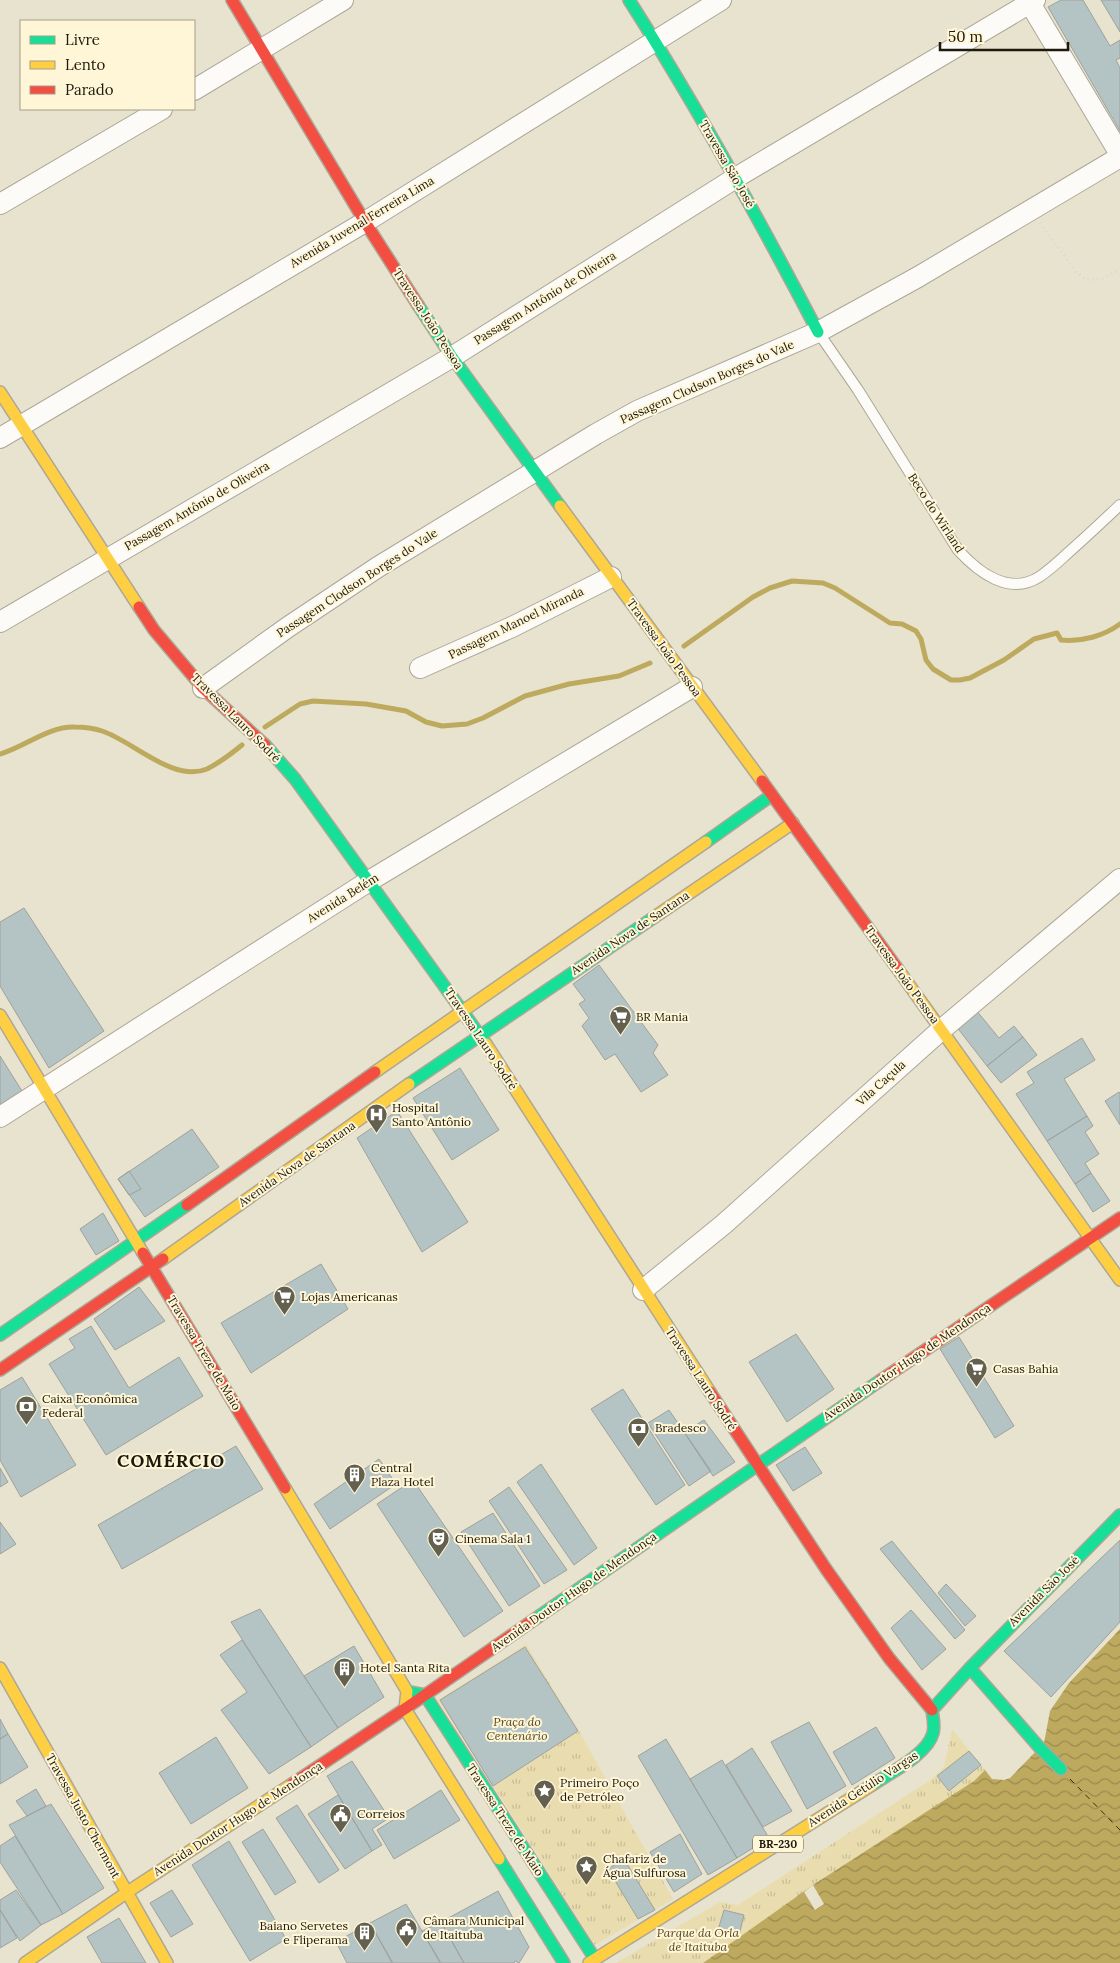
<svg xmlns="http://www.w3.org/2000/svg" width="1120" height="1963" viewBox="0 0 1120 1963" font-family="Lora,serif">
<defs>
<pattern id="park-tufts" width="24" height="20" patternUnits="userSpaceOnUse" patternTransform="scale(1.25)"><rect width="24" height="20" fill="#e9ddb0"/><path d="M3 7l-1-3M5 7V3M7 7l1-3M15 17l-1-3M17 17v-4M19 17l1-3" fill="none" stroke="#c7bd96"/></pattern>
<pattern id="water-waves" width="16" height="10" patternUnits="userSpaceOnUse" patternTransform="scale(1.25)"><rect width="16" height="10" fill="#beaa5f"/><path d="M0 5q4-4 8 0t8 0" fill="none" stroke="#9a8a4d"/></pattern>
</defs>
<rect width="100%" height="100%" fill="#e8e3ce"/>
<path fill="url(#park-tufts)" d="M526 1644 579 1731 673 1899 595 1945 438 1700Z
M952 1729 985 1770 974 1781 703 1963H616L720 1902 738 1905 930 1780 944 1767Z"/>
<path fill="url(#water-waves)" d="M1120 1629V1963H703L813 1885 974 1781 985 1770 992 1779 1004 1780 1010 1778 1044 1743 1050 1711 1069 1683Z"/>
<path fill="#e8e3ce" d="M813 1885 824 1904 815 1910 804 1892Z"/>
<g fill="none" stroke-linecap="round" stroke-linejoin="round">
<path stroke="#beaa5f" stroke-width="5" d="M684 646 753 597 770 588 792 581 823 583 835 588 890 623 902 624 916 631 921 639 926 660 933 669 951 680H960L970 678 1004 660 1034 639 1057 633 1061 640C1082 642 1104 636 1120 624
M265 727 300 704 313 701 366 704 406 711 426 722 442 726 467 724 483 718 525 696 569 684 619 676 650 663
M0 754C25 747 48 726 75 727 84 727 93 728 102 731 133 741 173 783 207 769 219 763 231 754 242 745"/>
<path stroke="#372c01" stroke-width="1" stroke-dasharray="6 5" stroke-linecap="butt" d="M1070 1779 1120 1830"/>
</g>
<path fill="#b4c3c4" stroke="#9ea29c" d="M1061 0H1083L1110 46 1120 40V58L1116 60 1120 68V131L1048 7Z
M1101 0H1120V32Z
M24 908 104 1031 49 1068 0 986V922Z
M599 965 658 1045 653 1053 668 1075 641 1092 615 1054 605 1060 582 1026 589 1018 579 1004 585 1000 573 984Z
M976 1010 999 1038 1014 1026 1023 1037 987 1066 959 1030V1023Z
M1023 1037 1037 1055 1001 1083 987 1066Z
M1082 1038 1095 1060 1064 1079 1087 1116 1047 1141 1016 1094 1034 1083 1027 1072Z
M0 1056 22 1091 0 1105Z
M460 1068 499 1130 452 1160 413 1098Z
M1119 1092 1120 1093V1125L1105 1101Z
M397 1111 468 1222 422 1252 357 1138Z
M1087 1116 1093 1126 1085 1132 1099 1154 1085 1163 1091 1173 1075 1184 1047 1141Z
M192 1129 219 1167 145 1217 118 1179Z
M129 1171 141 1189 129 1195 118 1179Z
M1091 1173 1110 1201 1093 1212 1075 1184Z
M103 1213 119 1241 96 1255 80 1229Z
M321 1264 348 1309 251 1373 221 1323Z
M139 1287 165 1321 115 1350 94 1319Z
M91 1326 129 1388 179 1357 203 1396 106 1455 49 1364 75 1348 69 1339Z
M796 1334 834 1389 787 1422 749 1362Z
M959 1337 1014 1426 995 1438 940 1349Z
M22 1377 76 1465 21 1497 0 1460V1390Z
M623 1389 685 1485 656 1505 591 1409Z
M669 1410 711 1471 689 1486 648 1423Z
M704 1420 735 1462 713 1476 684 1432Z
M236 1446 263 1489 122 1569 98 1525Z
M805 1447 822 1473 793 1491 776 1465Z
M379 1459 396 1484 330 1529 314 1504Z
M541 1464 597 1548 574 1565 517 1482Z
M0 1468 8 1482 0 1487Z
M413 1480 503 1611 464 1637 377 1504Z
M509 1487 567 1570 544 1584 489 1501Z
M493 1513 540 1586 509 1606 461 1532Z
M0 1522 16 1544 0 1554Z
M1120 1540V1622L1051 1697 1004 1651Z
M892 1541 965 1630 955 1639 880 1549Z
M946 1584 976 1616 965 1626 938 1593Z
M260 1609 338 1728 311 1747 231 1622Z
M911 1610 946 1649 922 1670 891 1628Z
M242 1640 311 1747 269 1774 221 1710 247 1692 220 1655Z
M354 1646 384 1697 338 1728 304 1676Z
M525 1647 578 1731 493 1786 440 1700Z
M0 1719 8 1734 0 1739Z
M809 1722 846 1786 807 1809 771 1742Z
M876 1727 895 1758 852 1785 833 1752Z
M8 1734 28 1767 0 1784V1739Z
M216 1737 248 1788 191 1824 159 1773Z
M666 1739 737 1858 708 1875 638 1756Z
M752 1748 792 1811 763 1827 726 1765Z
M969 1751 981 1765 949 1791 937 1776Z
M722 1760 769 1838 737 1858 690 1779Z
M352 1761 389 1818 372 1829 382 1845 372 1851 327 1776Z
M36 1789 46 1806 27 1816 16 1801Z
M441 1790 460 1820 394 1859 377 1830Z
M338 1795 372 1851 345 1869 308 1814Z
M51 1804 104 1888 63 1914 9 1825Z
M297 1805 339 1870 319 1883 276 1818Z
M263 1829 296 1882 275 1895 242 1842Z
M680 1834 702 1874 674 1892 650 1852Z
M15 1836 63 1914 41 1925 0 1862V1846Z
M229 1841 286 1939 250 1961 192 1865Z
M624 1859 655 1910 638 1919 608 1869Z
M16 1890 41 1925 20 1941 0 1910V1900Z
M172 1890 193 1924 171 1937 150 1903Z
M498 1891 529 1947 519 1963 515 1961 514 1963H464L441 1922Z
M406 1904 422 1931 440 1963H393L370 1923Z
M0 1910 17 1938 0 1948Z
M724 1910 744 1915 739 1935 718 1930Z
M119 1918 146 1963H102L87 1937Z
M441 1922 464 1963H441L422 1931Z
M370 1923 392 1963H347L336 1942Z"/>
<g fill="none" stroke-linecap="round" stroke-linejoin="round">
<defs>
<path id="lane" d="M818 332 858 390 958 550C978 572 1009 596 1039 577 1050 570 1059 561 1069 552 1086 537 1103 521 1120 505"/>
<path id="street" d="M1028 0 1120 154
M194 90 343 0
M0 204 162 109
M0 438 365 222 721 0
M0 622 452 357 737 177 1035 0
M420 668 512 627 611 577
M203 688 288 627 378 567 596 434 637 411 818 332 918 277 1120 157
M0 1117 369 881 692 687
M643 1290 724 1224 941 1030 1120 879"/>
<path id="fast" d="M629 0C698 108 759 219 818 332
M418 305 452 357 560 506
M265 745 295 779 486 1044
M706 842 772 795
M409 1084 653 918
M0 1335 187 1205
M535 1619 881 1380
M970 1668 1120 1515
M409 1692 425 1695 595 1959
M872 1785C890 1773 928 1754 933 1733 935 1726 933 1717 932 1710L970 1668 1039 1747 1061 1769
M499 1859 564 1963"/>
<path id="slow" d="M0 392 139 607
M560 506 762 781
M653 918 793 823
M897 968 1120 1280
M0 1015 143 1253
M486 1044 710 1392
M375 1072 706 842
M163 1259 409 1084
M285 1488 407 1691 405 1709 499 1859
M0 1668 167 1963
M25 1963 126 1893 292 1784
M589 1963 872 1785"/>
<path id="jam" d="M232 0 365 222 418 305
M139 607 154 630 203 688 265 745
M762 781 897 968
M187 1205 375 1072
M143 1253 285 1488
M0 1370 163 1259
M881 1380 1120 1218
M710 1392 826 1569 889 1658 932 1710
M292 1784 412 1704 535 1619"/>
</defs>
<use href="#lane" stroke="#aca797" stroke-width="12"/>
<use href="#street" stroke="#aca797" stroke-width="22"/>
<use href="#fast" stroke="#aca797" stroke-width="14"/>
<use href="#slow" stroke="#aca797" stroke-width="14"/>
<use href="#jam" stroke="#aca797" stroke-width="14"/>
<path stroke="#dad8d1" stroke-width="3" stroke-dasharray="1 4" stroke-linecap="butt" d="M1040 223 1076 272 1086 280 1101 279 1120 270"/>
<use href="#lane" stroke="#fcfbf8" stroke-width="10"/>
<use href="#street" stroke="#fcfbf8" stroke-width="20"/>
<use href="#fast" stroke="#16e098" stroke-width="11"/>
<use href="#slow" stroke="#ffcf43" stroke-width="11"/>
<use href="#jam" stroke="#f24e42" stroke-width="11"/>
</g>
<defs>
<symbol id="supermarket-pin" viewBox="-11 -11 22 30"><path d="M0 17L-7.5 6A9.5 9.5 0 1 1 7.5 6Z" fill="#646050" stroke="#fff6d8"/><path d="M-6-5.5h2.5l.6 2H6L4.5 2H-2.5L-4.4-4H-6ZM-1.5 3.2a1.3 1.3 0 1 0 .1 0ZM3 3.2a1.3 1.3 0 1 0 .1 0Z" fill="#fff"/></symbol>
<symbol id="hospital-pin" viewBox="-11 -11 22 30"><path d="M0 17L-7.5 6A9.5 9.5 0 1 1 7.5 6Z" fill="#646050" stroke="#fff6d8"/><path d="M-5-5h3v3.5h4V-5h3V5h-3V1.5h-4V5h-3Z" fill="#fff"/></symbol>
<symbol id="bank-pin" viewBox="-11 -11 22 30"><path d="M0 17L-7.5 6A9.5 9.5 0 1 1 7.5 6Z" fill="#646050" stroke="#fff6d8"/><path d="M-6-4H6V4H-6ZM0-2.3a2.3 2.3 0 1 0 0 4.6a2.3 2.3 0 1 0 0-4.6Z" fill="#fff"/></symbol>
<symbol id="building-pin" viewBox="-11 -11 22 30"><path d="M0 17L-7.5 6A9.5 9.5 0 1 1 7.5 6Z" fill="#646050" stroke="#fff6d8"/><path d="M-4-6H4V6H1V3H-1V6H-4ZM-2.5-4.3h1.7v1.8h-1.7ZM.8-4.3h1.7v1.8H.8ZM-2.5-1h1.7V.8h-1.7ZM.8-1h1.7V.8H.8Z" fill="#fff"/></symbol>
<symbol id="theatre-pin" viewBox="-11 -11 22 30"><path d="M0 17L-7.5 6A9.5 9.5 0 1 1 7.5 6Z" fill="#646050" stroke="#fff6d8"/><path d="M-5-5.5Q0-4 5-5.5V0Q5 5 0 6Q-5 5-5 0ZM-3.3-2.5H-1v1.5H-3.3ZM1-2.5H3.3v1.5H1ZM-2.8 1Q0 5.5 2.8 1Z" fill="#fff"/></symbol>
<symbol id="sight-pin" viewBox="-11 -11 22 30"><path d="M0 17L-7.5 6A9.5 9.5 0 1 1 7.5 6Z" fill="#646050" stroke="#fff6d8"/><path d="M0-6L1.8-2.2L6-1.7L2.9 1.2L3.7 5.4L0 3.3L-3.7 5.4L-2.9 1.2L-6-1.7L-1.8-2.2Z" fill="#fff"/></symbol>
<symbol id="civic-pin" viewBox="-11 -11 22 30"><path d="M0 17L-7.5 6A9.5 9.5 0 1 1 7.5 6Z" fill="#646050" stroke="#fff6d8"/><path d="M-.6-6.5H3V-4.5H.6V-3L4-1V1h2V6H-6V1h2V-1L-.6-3ZM-1.2 2.5V6h2.4V2.5Z" fill="#fff"/></symbol>
</defs>
<g fill-rule="evenodd">
<use href="#supermarket-pin" x="608" y="1004" width="25" height="34"/>
<use href="#hospital-pin" x="364" y="1102" width="25" height="34"/>
<use href="#supermarket-pin" x="272" y="1284" width="25" height="34"/>
<use href="#supermarket-pin" x="964" y="1356" width="25" height="34"/>
<use href="#bank-pin" x="14" y="1394" width="25" height="34"/>
<use href="#bank-pin" x="626" y="1416" width="25" height="34"/>
<use href="#building-pin" x="342" y="1462" width="25" height="34"/>
<use href="#theatre-pin" x="426" y="1526" width="25" height="34"/>
<use href="#building-pin" x="332" y="1656" width="25" height="34"/>
<use href="#sight-pin" x="532" y="1778" width="25" height="34"/>
<use href="#civic-pin" x="328" y="1802" width="25" height="34"/>
<use href="#sight-pin" x="574" y="1854" width="25" height="34"/>
<use href="#civic-pin" x="394" y="1916" width="25" height="34"/>
<use href="#building-pin" x="352" y="1920" width="25" height="34"/>
</g>
<g text-anchor="middle" stroke-width="4" stroke-linejoin="round" paint-order="stroke">
<rect fill="#fff6d8" stroke="#615b49" stroke-width="1" x="753" y="1835.5" width="50" height="17" rx="4"/>
<g font-size="11" font-weight="bold" fill="#1d190c">
<text x="778" y="1848">BR-230</text>
</g>
<g font-size="12" fill="#1d190c" stroke="#fff6d8">
<text transform="translate(727 164) rotate(60)" y="4">Travessa São José</text>
<text transform="translate(362 222) rotate(-31)" y="4">Avenida Juvenal Ferreira Lima</text>
<text transform="translate(545 298) rotate(-32)" y="4">Passagem Antônio de Oliveira</text>
<text transform="translate(428 319) rotate(57)" y="4">Travessa João Pessoa</text>
<text transform="translate(707 382) rotate(-24)" y="4">Passagem Clodson Borges do Vale</text>
<text transform="translate(197 506) rotate(-30)" y="4">Passagem Antônio de Oliveira</text>
<text transform="translate(936 513) rotate(57)" y="4">Beco do Wirland</text>
<text transform="translate(357 583) rotate(-33)" y="4">Passagem Clodson Borges do Vale</text>
<text transform="translate(516 623) rotate(-26)" y="4">Passagem Manoel Miranda</text>
<text transform="translate(664 648) rotate(54)" y="4">Travessa João Pessoa</text>
<text transform="translate(236 718) rotate(45)" y="4">Travessa Lauro Sodré</text>
<text transform="translate(343 898) rotate(-32)" y="4">Avenida Belém</text>
<text transform="translate(630 933) rotate(-34)" y="4">Avenida Nova de Santana</text>
<text transform="translate(902 975) rotate(54)" y="4">Travessa João Pessoa</text>
<text transform="translate(481 1039) rotate(56)" y="4">Travessa Lauro Sodré</text>
<text transform="translate(881 1083) rotate(-42)" y="4">Vila Caçula</text>
<text transform="translate(297 1164) rotate(-35)" y="4">Avenida Nova de Santana</text>
<text transform="translate(204 1353) rotate(59)" y="4">Travessa Treze de Maio</text>
<text transform="translate(907 1362) rotate(-34)" y="4">Avenida Doutor Hugo de Mendonça</text>
<text transform="translate(701 1379) rotate(57)" y="4">Travessa Lauro Sodré</text>
<text transform="translate(1044 1591) rotate(-45)" y="4">Avenida São José</text>
<text transform="translate(574 1592) rotate(-35)" y="4">Avenida Doutor Hugo de Mendonça</text>
<text transform="translate(863 1789) rotate(-33)" y="4">Avenida Getúlio Vargas</text>
<text transform="translate(83 1816) rotate(61)" y="4">Travessa Justo Chermont</text>
<text transform="translate(238 1819) rotate(-33)" y="4">Avenida Doutor Hugo de Mendonça</text>
<text transform="translate(505 1820) rotate(57)" y="4">Travessa Treze de Maio</text>
</g>
<g font-size="12" fill="#1d190c" stroke="#fff6d8" text-anchor="start">
<text x="636" y="1021">BR Mania</text>
<text x="392" y="1112">Hospital<tspan x="392" dy="14">Santo Antônio</tspan></text>
<text x="301" y="1301">Lojas Americanas</text>
<text x="993" y="1373">Casas Bahia</text>
<text x="42" y="1403">Caixa Econômica<tspan x="42" dy="14">Federal</tspan></text>
<text x="655" y="1432">Bradesco</text>
<text x="371" y="1472">Central<tspan x="371" dy="14">Plaza Hotel</tspan></text>
<text x="455" y="1543">Cinema Sala 1</text>
<text x="360" y="1672">Hotel Santa Rita</text>
<text x="560" y="1787">Primeiro Poço<tspan x="560" dy="14">de Petróleo</tspan></text>
<text x="357" y="1818">Correios</text>
<text x="603" y="1863">Chafariz de<tspan x="603" dy="14">Água Sulfurosa</tspan></text>
<text x="423" y="1925">Câmara Municipal<tspan x="423" dy="14">de Itaituba</tspan></text>
<text x="348" y="1930" text-anchor="end">Baiano Servetes<tspan x="348" dy="14">e Fliperama</tspan></text>
</g>
<g font-size="12" font-style="italic" fill="#534820" stroke="#fff6d8">
<text x="517" y="1726">Praça do<tspan x="517" dy="14">Centenário</tspan></text>
<text x="698" y="1937">Parque da Orla<tspan x="698" dy="14">de Itaituba</tspan></text>
</g>
<g font-size="18" font-weight="bold" letter-spacing="1" fill="#1d190c" stroke="#fff6d8">
<text x="171" y="1467">COMÉRCIO</text>
</g>
</g>
<rect x="20" y="20" width="175" height="90" fill="#fff6d8" stroke="#a59e86"/>
<rect x="30" y="36" width="25" height="8" fill="#16e098" stroke="#a59e86"/>
<text x="65" y="45" font-size="15" fill="#1d190c">Livre</text>
<rect x="30" y="61" width="25" height="8" fill="#ffcf43" stroke="#a59e86"/>
<text x="65" y="70" font-size="15" fill="#1d190c">Lento</text>
<rect x="30" y="86" width="25" height="8" fill="#f24e42" stroke="#a59e86"/>
<text x="65" y="95" font-size="15" fill="#1d190c">Parado</text>
<path d="M940 42v8h128v-8" fill="none" stroke="#1d190c" stroke-width="2.5"/>
<text x="948" y="42" font-size="15" fill="#1d190c" stroke="#fff6d8" stroke-width="4" paint-order="stroke">50 m</text>
</svg>
